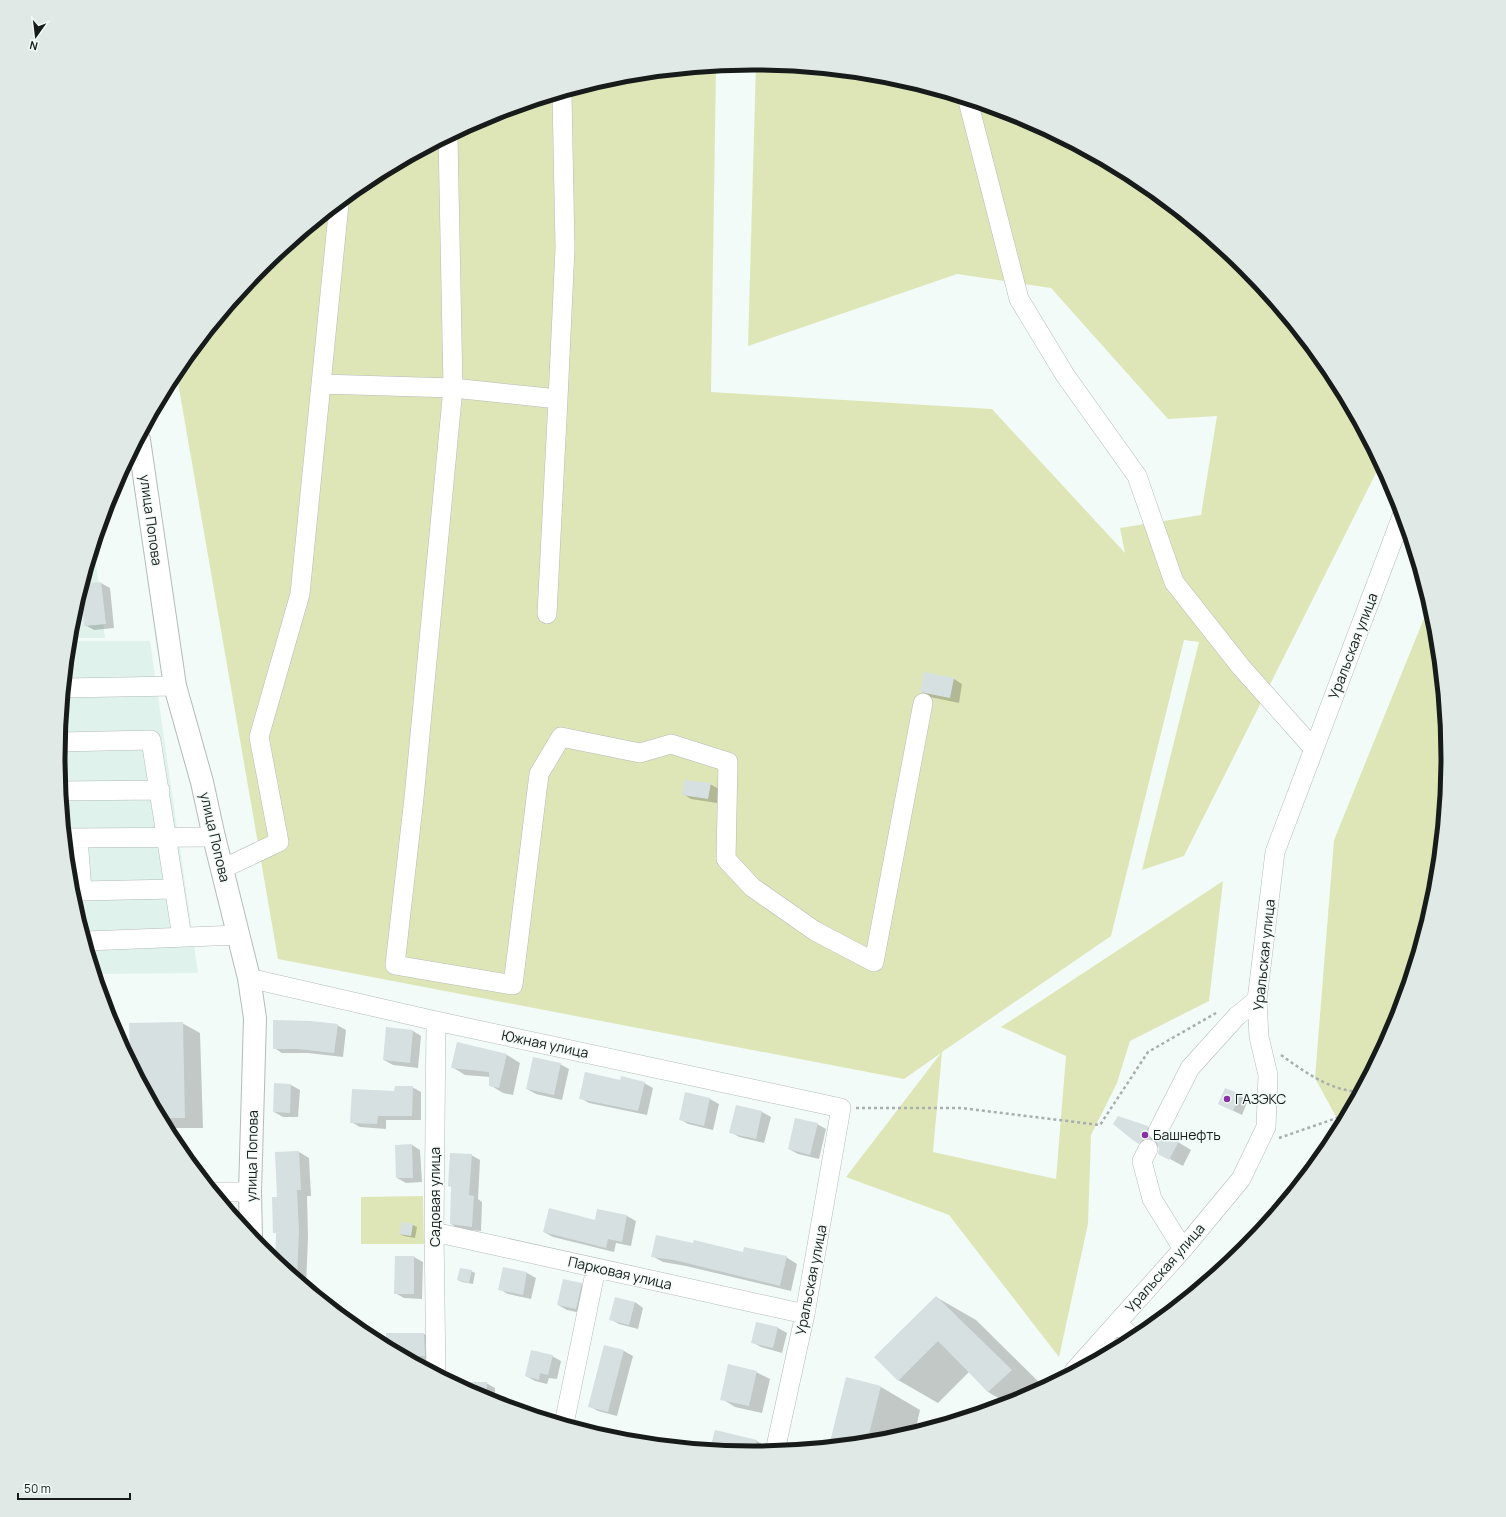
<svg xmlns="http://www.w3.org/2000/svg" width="1506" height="1517" viewBox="0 0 1506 1517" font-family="Manrope,sans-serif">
<rect width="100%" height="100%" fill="#f2fbf8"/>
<path fill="#e0f2ec" d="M94 547 105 638H70L71 623Z
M70 641H150L198 973 96 974 71 894 58 758Z"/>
<path fill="#dee6b8" d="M756 64 889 77 1019 116 1057 137 1056 141 1140 182 1245 267 1331 373 1380 465 1184 856 1142 870 1199 642 1184 640 1111 936 942 1052 933 1152 1056 1179 1066 1056 1001 1027 1223 881 1209 1001 1130 1041 1117 1083 1091 1135 1088 1224 1059 1357 949 1215 846 1177 941 1053 904 1079 278 959 176 371 262 267 367 181 487 116 618 77 716 67 711 392 992 409 1125 553 1120 528 1201 515 1217 416 1168 419 1051 288 957 274 748 346Z
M1429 606 1435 623 1448 759 1435 894 1395 1025 1341 1126 1315 1078 1334 840Z
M423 1196 424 1244H361V1197Z"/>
<path fill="#0003" d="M101 583 110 588 114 628 94 630 85 625 81 590 83 585Z
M954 679 962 684 959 703 930 697 921 692Z
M710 784 719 789 717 803 691 799 683 794Z
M182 1023 200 1033 203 1128H166L131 1063Z
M337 1025 346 1030 343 1057 308 1053H282L274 1048Z
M413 1031 421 1036 418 1068 393 1065 384 1060Z
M457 1044 507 1055 520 1063 513 1095 503 1093 490 1085V1077L465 1075 452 1067Z
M560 1064 569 1069 562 1100 536 1094 527 1089Z
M621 1082 644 1083 653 1088 647 1115 589 1103 580 1098Z
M291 1085 300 1090 298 1117H283L274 1112Z
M412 1087 421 1092V1120H386V1129L360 1127 351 1122 395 1092Z
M686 1093 710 1099 719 1104 713 1130 688 1124 680 1119Z
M1239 1095 1248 1100 1242 1115 1219 1104Z
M737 1106 762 1112 771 1117 764 1143 739 1137 731 1132Z
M817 1124 826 1129 819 1159 798 1154 789 1149Z
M1148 1127 1161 1135V1142H1178L1191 1150 1183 1166 1159 1153V1146L1156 1147 1153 1151 1134 1140Z
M412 1145 420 1150 422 1182 406 1183 397 1178Z
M299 1152 309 1158 311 1196H307L308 1237 306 1287 276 1261 277 1234 274 1232 278 1198Z
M471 1155 480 1160 478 1199 482 1202 481 1231 459 1229 451 1224Z
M598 1210 627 1216 636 1221 631 1246 616 1243 614 1252 553 1237 544 1232 596 1221Z
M402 1223 413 1225 417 1227 415 1238 404 1236 400 1234Z
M744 1253 786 1257 797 1264 791 1291 686 1266 663 1262 652 1256Z
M414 1257 423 1262 422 1299 404 1298 395 1293Z
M504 1269 527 1273 536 1278 531 1299 508 1294 499 1289Z
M471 1271 475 1273 473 1284 462 1282 458 1280Z
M581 1284 590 1289 585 1314 567 1310 558 1305Z
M936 1297 976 1320 1044 1387 1019 1401 1009 1404 988 1392 969 1372 938 1403 898 1380Z
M635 1302 643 1308 638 1329 619 1324 610 1319Z
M757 1323 778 1328 787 1333 782 1353 761 1347 752 1342Z
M387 1334H424L436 1340 431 1370 387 1347Z
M605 1346 624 1351 633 1356 617 1416 598 1411 589 1406Z
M552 1356 561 1361 557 1379 549 1378 547 1384 535 1381 526 1376Z
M756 1372 770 1379 762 1413 735 1407 722 1399Z
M847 1379 881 1387 920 1410 915 1432 888 1440 830 1446Z
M486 1383 495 1388V1403L487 1401 456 1384Z
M715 1431 757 1441 770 1449 769 1452 753 1453 711 1449Z"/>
<path fill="#d6e0e1" d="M101 582 106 624 84 626 81 593 83 584Z
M924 672 954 678 950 698 920 692Z
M684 780 711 783 708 799 682 795Z
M273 1020 311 1021 338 1024 334 1053 298 1049H273Z
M183 1022 185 1118H161L130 1061 129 1023Z
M386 1027 413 1030 410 1063 383 1060Z
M457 1042 507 1054 499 1088 489 1086V1072L451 1068Z
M533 1057 561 1063 554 1095 526 1089Z
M585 1072 620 1080 621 1076 645 1082 638 1111 579 1099Z
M274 1083 291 1084 290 1113 273 1112Z
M395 1086H413L412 1116H378L377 1124 350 1123 352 1089 394 1091Z
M1225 1088 1240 1094 1233 1111 1218 1104Z
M685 1092 710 1098 704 1126 679 1120Z
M736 1105 762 1111 756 1139 729 1133Z
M1118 1116 1148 1126 1147 1132 1150 1139 1142 1140 1139 1144 1134 1141 1113 1124Z
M795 1118 818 1123 810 1155 788 1149Z
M1168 1136 1179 1141 1169 1160 1158 1154 1159 1148 1156 1141 1164 1140Z
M412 1144 413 1178H396L395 1145Z
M299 1151 301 1190H297L299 1231 297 1279 275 1261 276 1233H273L272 1197H277L275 1152Z
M450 1153 472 1154 469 1195 474 1196 472 1227 450 1224 451 1187 448 1186Z
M549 1208 595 1220 597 1209 627 1215 622 1242 608 1239 606 1248 543 1232Z
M402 1222 413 1224 411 1236 399 1234Z
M656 1235 693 1243 694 1240 743 1252 744 1247 787 1256 780 1286 674 1260 651 1257Z
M395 1256H414V1294H394Z
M503 1267 527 1272 523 1295 498 1290Z
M460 1268 472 1270 469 1283 457 1280Z
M563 1279 582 1283 576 1309 557 1305Z
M936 1296 1012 1370 988 1392 938 1341 898 1381 874 1357Z
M615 1297 635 1302 629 1325 609 1320Z
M756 1322 778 1327 773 1348 751 1343Z
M386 1333H424L425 1356H404L386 1346Z
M604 1345 624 1350 608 1412 588 1407Z
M531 1350 553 1355 548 1375 540 1373 539 1380 525 1376Z
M728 1364 757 1371 749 1406 720 1400Z
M846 1377 881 1386 867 1442 829 1446Z
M452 1382H487L486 1400 468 1391Z
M715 1430 757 1440 754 1453 710 1449Z"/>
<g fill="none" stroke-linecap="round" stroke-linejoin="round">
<defs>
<path id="minor" d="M968 101 1019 299 1065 375 1137 476 1174 582 1241 667 1314 749
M448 137 453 388 414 798 395 965 513 985 539 774 561 737 640 753 671 744 728 762 726 859 752 887 815 931 874 962 923 703
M321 384 453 388 558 399 547 614
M558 399 565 248 562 94
M65 688 175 686
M60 742 151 740 182 937
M61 791 160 790
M66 838 214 837
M78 838 82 891 174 889
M222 869 279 842 259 737 300 594 339 204
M86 941 239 935
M249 978 436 1021 841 1108 805 1314 775 1451
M436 1021 434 1232 436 1373
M1158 1131 1190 1068 1237 1016 1257 1000
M1148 1149 1142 1161 1152 1199 1183 1249
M214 1192H250
M434 1232 805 1314
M1117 1323 1134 1339
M1074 1371 1183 1249 1241 1179 1266 1127 1268 1075 1259 1037 1257 1000 1275 852 1402 516
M564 1424 596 1268"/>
<path id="major" d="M139 440 175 686 202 782 214 837 249 978 255 1018 250 1192 251 1237"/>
</defs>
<use href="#minor" stroke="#b3bcb9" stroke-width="20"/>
<use href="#major" stroke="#b3bcb9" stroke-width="24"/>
<path stroke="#a7aeac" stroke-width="2.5" stroke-dasharray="3 3" stroke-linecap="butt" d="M1281 1055C1305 1072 1329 1090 1359 1092
M856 1108H961L1100 1125 1148 1052 1216 1013
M1279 1138 1334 1119 1348 1113"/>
<use href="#minor" stroke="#fff" stroke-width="19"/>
<use href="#major" stroke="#fff" stroke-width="22"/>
</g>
<g fill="#8732a0" stroke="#f2fbf8" stroke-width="1.5">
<circle cx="1227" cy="1099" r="4"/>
<circle cx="1145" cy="1135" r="4"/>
</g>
<g text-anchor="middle" stroke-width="3" stroke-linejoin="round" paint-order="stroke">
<g font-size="14" fill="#171b19" stroke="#f2fbf8">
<text transform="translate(151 520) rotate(82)" y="5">улица Попова</text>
<text transform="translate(1353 646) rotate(-69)" y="5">Уральская улица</text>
<text transform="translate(215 837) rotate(77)" y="5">улица Попова</text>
<text transform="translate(1264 955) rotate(-84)" y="5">Уральская улица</text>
<text transform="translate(545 1044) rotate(12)" y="5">Южная улица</text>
<text transform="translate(252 1156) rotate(-89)" y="5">улица Попова</text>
<text transform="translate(435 1197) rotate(-90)" y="5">Садовая улица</text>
<text transform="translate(1165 1268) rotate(-49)" y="5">Уральская улица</text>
<text transform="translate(620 1273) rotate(13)" y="5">Парковая улица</text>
<text transform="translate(811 1280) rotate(-79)" y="5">Уральская улица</text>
</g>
<g font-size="14" fill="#171b19" stroke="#f2fbf8" text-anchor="start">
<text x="1235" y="1104">ГАЗЭКС</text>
<text x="1153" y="1140">Башнефть</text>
</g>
</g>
<path d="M0 0H1506V1517H0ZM65 758a688 688 0 1 1 1376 0a688 688 0 1 1-1376 0Z" fill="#e0e9e6" fill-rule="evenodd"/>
<path fill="none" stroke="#171b19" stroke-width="5" d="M65 758a688 688 0 1 1 1376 0a688 688 0 1 1-1376 0Z"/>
<g transform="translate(36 36) rotate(194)" stroke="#f2fbf8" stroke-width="3" paint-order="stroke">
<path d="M0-3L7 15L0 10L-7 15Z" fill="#171b19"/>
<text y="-6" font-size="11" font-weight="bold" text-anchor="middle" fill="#171b19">N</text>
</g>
<path d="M18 1493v6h112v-6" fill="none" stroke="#171b19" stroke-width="2"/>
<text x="24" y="1493" font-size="12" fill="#171b19" stroke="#f2fbf8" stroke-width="3" paint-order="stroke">50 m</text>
</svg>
